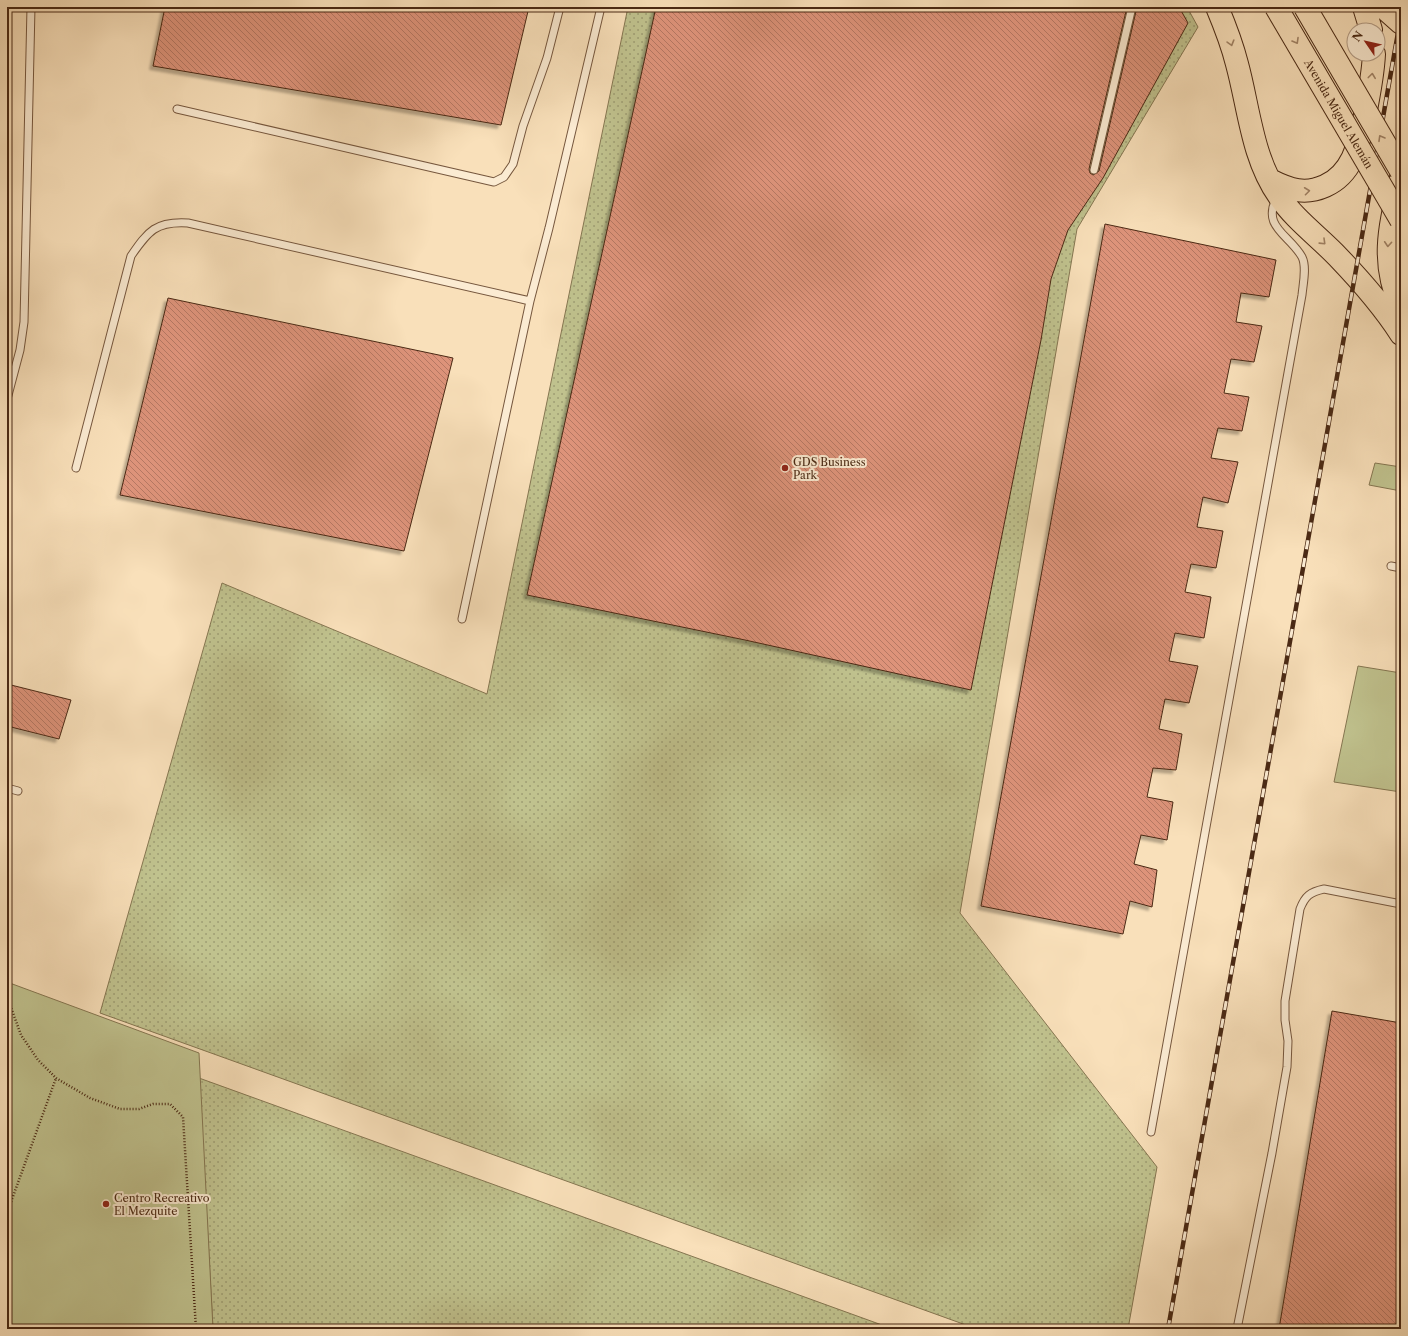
<svg xmlns="http://www.w3.org/2000/svg" width="1408" height="1336" viewBox="0 0 1408 1336" font-family="'Libre Caslon Text',serif">
<defs>
<pattern id="grass-dots" width="8" height="8" patternUnits="userSpaceOnUse"><rect width="8" height="8" fill="#c0c28e"/><path d="M2 2h.1M6 6h.1" fill="none" stroke="#9e9e73" stroke-width="1.8" stroke-linecap="round"/></pattern>
<pattern id="building-back-hatch" width="6" height="6" patternUnits="userSpaceOnUse"><rect width="6" height="6" fill="#dd937a"/><path d="M-1 5l2 2M0 0l6 6M5-1l2 2" fill="none" stroke="#b57863"/></pattern>
<filter id="shadow"><feDropShadow dx="-3.5" dy="3.5" stdDeviation="1" flood-color="#0004"/></filter>
</defs>
<rect width="100%" height="100%" fill="#f9e0ba"/>
<filter id="stains"><feTurbulence type="fractalNoise" baseFrequency=".005" numOctaves="4"/><feColorMatrix values="0 0 0 0 .2 0 0 0 0 .09 0 0 0 0 .02 0 0 0 .5 -.17"/></filter>
<radialGradient id="worn" r=".72"><stop offset=".6" stop-color="#630" stop-opacity="0"/><stop offset="1" stop-color="#630" stop-opacity=".3"/></radialGradient>
<path fill="url(#grass-dots)" stroke="#857651" d="M628 7H1187L1198 27 1077 229 960 913 1157 1167 1128 1329H977L100 1013 222 583 487 694Z
M199 1078 893 1329H213Z"/>
<path fill="#c0c28e" stroke="#857651" d="M1375 463 1401 467V491L1369 485Z
M1358 666 1401 673V792L1334 782Z
M7 982 199 1053 213 1329H7Z"/>
<path fill="url(#building-back-hatch)" stroke="#4a2914" filter="url(#shadow)" d="M165 7H529L501 125 153 66Z
M656 7H1127L1089 169 1090 173 1093 175 1099 171 1137 7H1179L1188 23 1103 178 1068 230 1051 279 1041 340 971 690 745 640 527 595Z
M1105 224 1276 260 1269 297 1241 293 1236 322 1262 326 1254 362 1231 359 1224 393 1249 397 1242 431 1218 428 1211 458 1238 462 1228 503 1203 497 1197 527 1223 531 1216 568 1191 564 1185 592 1211 597 1204 638 1175 633 1169 661 1198 666 1189 703 1165 699 1159 729 1182 734 1176 770 1153 768 1147 797 1173 802 1167 840 1141 835 1134 864 1157 870 1152 907 1130 901 1123 934 981 906Z
M168 298 453 358 404 551 120 495Z
M7 684 71 700 59 739 7 726Z
M1332 1011 1401 1023V1329H1279Z"/>
<g fill="none" stroke-linecap="round" stroke-linejoin="round">
<defs>
<path id="lane" d="M177 109 494 182 504 177 513 164 523 126 547 58 560 7
M1094 170 1132 7
M7 399 20 350 24 322 31 7
M76 468 131 256C148 231 156 221 188 223L530 301
M1391 566 1401 568
M462 619 530 301 549 228 601 7
M7 788 18 791
M1151 1132 1302 295C1303 284 1307 267 1302 257 1289 234 1261 227 1277 197
M1237 1329 1272 1153 1287 1067 1288 1041 1285 1020V1001L1300 909C1305 896 1310 892 1324 889L1401 904"/>
<path id="highway" d="M1217 7C1225 26 1232 44 1237 64 1249 108 1252 158 1279 196 1294 219 1319 237 1338 257 1361 281 1383 306 1401 334
M1364 7 1371 30
M1383 7 1401 23
M1401 178C1390 226 1380 260 1401 308
M1270 180C1290 190 1305 195 1325 186 1354 173 1359 142 1365 115 1369 95 1373 74 1374 54"/>
</defs>
<use href="#lane" stroke="#76573e" stroke-width="9"/>
<use href="#highway" stroke="#4a2914" stroke-width="24"/>
<path stroke="#4a2914" stroke-width="2.5" stroke-dasharray="1 2" stroke-linecap="butt" d="M7 1001 9 1002 21 1035 38 1060 56 1078 66 1084 90 1098 120 1109H139L153 1104H170L183 1117 196 1329
M7 1213 56 1078"/>
<use href="#lane" stroke="#fbebd2" stroke-width="7"/>
<use href="#highway" stroke="#f9e0ba" stroke-width="22"/>
<defs>
<path id="rail" d="M1168 1329 1401 16"/>
</defs>
<use href="#rail" stroke="#4a2914" stroke-width="4.5"/>
<use href="#rail" stroke="#fbebd2" stroke-width="3" stroke-dasharray="9" stroke-linecap="butt"/>
<defs>
<g id="highway-bridge">
<path id="s1" d="M1276 7 1401 220"/>
<path d="M1305 7 1401 171"/>
</g>
</defs>
<use href="#highway-bridge" stroke="#4a2914" stroke-width="24" stroke-linecap="butt"/>
<use href="#highway-bridge" stroke="#f9e0ba" stroke-width="22"/>
</g>
<defs><path id="oneway-chevron" d="M-2-3.5L2.5 0L-2 3.5" fill="none" stroke-width="1.6" stroke-linecap="round" stroke-linejoin="round"/></defs>
<g stroke="#a28467">
<use href="#oneway-chevron" transform="translate(1296 41) rotate(60)"/>
<use href="#oneway-chevron" transform="translate(1231 43) rotate(74)"/>
<use href="#oneway-chevron" transform="translate(1372 76) rotate(-83)"/>
<use href="#oneway-chevron" transform="translate(1381 138) rotate(-120)"/>
<use href="#oneway-chevron" transform="translate(1307 191) rotate(-7)"/>
<use href="#oneway-chevron" transform="translate(1323 242) rotate(44)"/>
<use href="#oneway-chevron" transform="translate(1388 244) rotate(94)"/>
</g>
<g fill="#8f2418" stroke="#fbebd2" stroke-width="1.5">
<circle cx="785" cy="468" r="4"/>
<circle cx="106" cy="1204" r="4"/>
</g>
<g text-anchor="middle" stroke-width="4" stroke-linejoin="round" paint-order="stroke">
<g font-size="11" fill="#4a2914" stroke="#fbebd2">
<text dy="4" stroke="none"><textPath href="#s1" startOffset="124">Avenida Miguel Alemán</textPath></text>
</g>
<g font-size="11" fill="#4a2914" stroke="#fbebd2" text-anchor="start">
<text x="793" y="466">GDS Business<tspan x="793" dy="13">Park</tspan></text>
<text x="114" y="1202">Centro Recreativo<tspan x="114" dy="13">El Mezquite</tspan></text>
</g>
</g>
<rect width="1408" height="1336" fill="none" stroke="#f9e0ba" stroke-width="24"/>
<rect x="8" y="8" width="1392" height="1320" fill="none" stroke="#4a2914" stroke-width="2"/>
<rect x="12" y="12" width="1384" height="1312" fill="none" stroke="#4a2914"/>
<g transform="translate(1366 42) rotate(304)"><circle r="19" fill="#fbebd2" stroke="#b49d86"/>
<path d="M0-3L7 15L0 10L-7 15Z" fill="#8f2418"/>
<text y="-6" font-size="11" font-weight="bold" text-anchor="middle" fill="#4a2914">N</text>
</g>
<rect width="100%" height="100%" filter="url(#stains)"/>
<rect width="100%" height="100%" fill="url(#worn)"/>
</svg>
